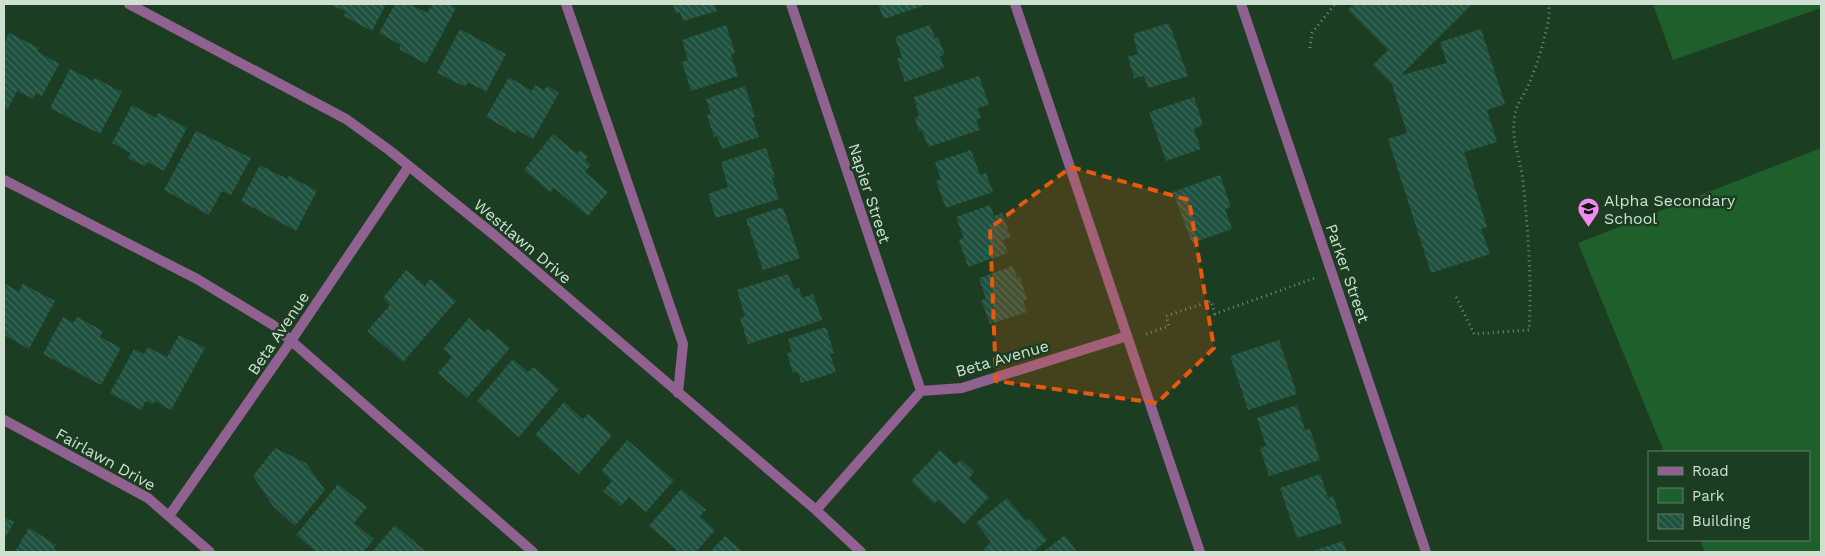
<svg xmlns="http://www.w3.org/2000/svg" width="1825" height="556" viewBox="0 0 1825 556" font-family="'Work Sans',sans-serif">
<defs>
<pattern id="building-back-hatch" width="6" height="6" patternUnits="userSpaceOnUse" patternTransform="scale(1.25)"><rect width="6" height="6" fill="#1e513f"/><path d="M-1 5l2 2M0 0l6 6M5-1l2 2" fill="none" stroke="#3e6a5a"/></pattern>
</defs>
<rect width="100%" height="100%" fill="#1c3d21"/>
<path fill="#1f5f2b" d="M1653 4H1821V8L1673 60Z
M1821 148V552H1705L1700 540H1809V452H1664L1578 243Z"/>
<path fill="url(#building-back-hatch)" d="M330 4H386L372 31 344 16 346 12Z
M395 4H410L427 13 433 4H448L456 8 426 64 399 49 401 45 379 33Z
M673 4H714L717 11 683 21 680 12 676 14Z
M878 4H928L884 19Z
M1354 4H1472L1401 75 1447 63 1440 42 1481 29 1505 104 1487 110 1497 142 1464 152 1487 227 1481 229 1490 254 1431 273 1388 139 1407 133 1392 84 1373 65 1388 50 1348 10Z
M1169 23 1188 76 1148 88 1144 76 1134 78 1128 57 1138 54 1133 34Z
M726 25 735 53 731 55 738 76 691 91 682 62 688 60 682 40Z
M930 25 935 38 938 37 945 55 940 56 944 68 905 82 897 59 902 57 895 37Z
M460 29 506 54 486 92 468 82 465 87 437 73Z
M9 33 39 48 37 51 59 64 42 96 36 93 33 99 17 91 7 110 4 108V43Z
M70 69 93 81 95 78 122 92 100 134 50 108Z
M979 76 989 105 978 108 981 118 976 120 980 130 928 147 922 130 919 131 915 118 919 116 914 97Z
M509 77 532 91 535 85 544 90 547 86 559 93 533 139 517 130 515 133 486 117Z
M745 86 755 117 752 118 759 137 722 149 717 136 714 137 707 115 711 114 706 99Z
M1194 97 1203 125 1194 129 1201 149 1166 161 1149 112Z
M132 105 156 118 158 113 187 128 164 171 147 162 145 166 128 158 131 153 112 143Z
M196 131 251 158 231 195 222 191 209 215 164 190Z
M553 134 577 154 580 150 588 156 585 160 591 165 585 172 608 192 588 216 554 188 550 192 524 170Z
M766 148 775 177 772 178 779 199 716 218 708 194 728 187 721 162Z
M971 150 980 175 986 173 993 192 946 208 936 181 941 179 935 162Z
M260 165 287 179 289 176 317 191 296 231 241 201Z
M1220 175 1231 207 1225 209 1232 229 1192 243 1173 192Z
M990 205 994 216 1002 213 1011 237 1003 240 1008 253 968 267 959 240 964 238 956 217Z
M783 207 800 258 763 270 746 219Z
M1013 266 1017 278 1020 277 1027 299 1023 301 1027 312 990 324 981 300 986 299 979 278Z
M406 270 425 286 430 279 456 301 403 362 367 331 390 305 383 298Z
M788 274 794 289 799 288 802 298 813 294 822 320 748 344 740 318 745 316 737 290Z
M4 283 19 292 23 284 55 301 29 349 4 335Z
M63 317 73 323 77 317 103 331 100 337 121 348 101 385 43 354Z
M469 318 484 332 488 329 510 348 467 398 438 373 452 357 443 349Z
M826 327 834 353 830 354 836 372 801 383 798 372 793 373 787 353 792 352 788 339Z
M179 335 205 348 171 410 155 401 153 404 146 401 141 410 110 393 134 349 144 354 148 347 167 357Z
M1279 340 1297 394 1248 410 1230 356Z
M513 359 528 372 533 367 559 389 519 437 477 401Z
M564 402 583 419 588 414 612 435 579 474 535 435Z
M1297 405 1305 430 1310 429 1320 460 1269 476 1260 448 1266 446 1257 418Z
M627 440 674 480 646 512 629 497 621 506 603 491 612 481 601 471Z
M275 448 306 463 325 490 295 526 273 506 253 476Z
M940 450 955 465 961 460 974 472 969 478 989 497 964 524 938 500 934 504 911 481Z
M1320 474 1328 498 1333 496 1342 523 1297 538 1280 488Z
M338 484 367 507 354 523 374 539 363 552H317L296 535Z
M681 489 706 510 700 516 715 530 696 552H675L677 550 649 526Z
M1007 498 1026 521 1029 519 1047 540 1033 552H986L984 549 991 542 976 523Z
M4 517 14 522 4 540Z
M395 525 426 552H372Z
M29 528 56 545 54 549 60 552H15Z
M1065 535 1077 552H1043Z
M725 536 743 552H710Z
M1343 541 1347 552H1310Z"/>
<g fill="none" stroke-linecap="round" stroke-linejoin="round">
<path stroke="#738d76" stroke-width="3" stroke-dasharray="1 4" stroke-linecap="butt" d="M1310 48 1312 33 1335 4
M1456 297 1474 334 1529 330C1532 281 1528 231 1523 182 1521 158 1510 141 1515 115 1516 104 1525 94 1529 84 1535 70 1554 16 1548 4
M1146 334 1169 326 1166 316 1211 301 1215 314 1315 278"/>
<path stroke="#916191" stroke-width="10" d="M566 4 683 344 678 393
M1015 4 1200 552
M4 180 197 279 273 325 533 552"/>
<path stroke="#916191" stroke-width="10" d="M129 4 346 119 389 150 499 239 816 510 861 552
M791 4 921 391
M4 420 148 498 210 552
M816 510 921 391 962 388 1127 336
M169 516 291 341 409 166"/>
<path stroke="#916191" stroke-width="10" d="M1241 4 1426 552"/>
</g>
<path fill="#e8590c" fill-opacity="0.2" stroke="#e8590c" stroke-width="4" stroke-dasharray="10 6" stroke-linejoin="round" d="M1071 167 1189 200 1214 348 1157 403 996 381 990 228Z"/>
<defs>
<symbol id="school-pin" viewBox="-11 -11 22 30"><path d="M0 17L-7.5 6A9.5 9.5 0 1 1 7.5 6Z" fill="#f28af2" stroke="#1c3d21"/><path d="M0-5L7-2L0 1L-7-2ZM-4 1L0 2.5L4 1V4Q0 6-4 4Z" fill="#111"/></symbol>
</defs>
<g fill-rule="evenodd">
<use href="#school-pin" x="1576" y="196" width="25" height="34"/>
</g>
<g text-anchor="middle" stroke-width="5" stroke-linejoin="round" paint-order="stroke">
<g font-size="16" fill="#cee0cf" stroke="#1c3d21">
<text transform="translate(870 193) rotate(72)" y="6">Napier Street</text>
<text transform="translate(523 241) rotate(40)" y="6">Westlawn Drive</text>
<text transform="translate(1348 273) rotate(71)" y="6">Parker Street</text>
<text transform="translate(278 333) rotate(-56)" y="6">Beta Avenue</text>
<text transform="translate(1002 358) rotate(-16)" y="6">Beta Avenue</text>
<text transform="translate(106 459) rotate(29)" y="6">Fairlawn Drive</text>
</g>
<g font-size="16" fill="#cee0cf" stroke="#1c3d21" text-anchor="start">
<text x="1604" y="206">Alpha Secondary<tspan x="1604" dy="18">School</tspan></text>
</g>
</g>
<rect width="1825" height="556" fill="none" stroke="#cee0cf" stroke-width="10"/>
<rect x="1648" y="451" width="162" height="90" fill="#1c3d21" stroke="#637e67"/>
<rect x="1658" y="467" width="25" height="8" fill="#916191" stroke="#637e67"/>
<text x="1692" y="476" font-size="15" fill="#cee0cf">Road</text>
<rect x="1658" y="488" width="25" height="15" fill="#1f5f2b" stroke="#637e67"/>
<text x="1692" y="501" font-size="15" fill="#cee0cf">Park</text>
<rect x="1658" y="514" width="25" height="15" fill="url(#building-back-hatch)" stroke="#637e67"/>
<text x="1692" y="526" font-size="15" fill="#cee0cf">Building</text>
</svg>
